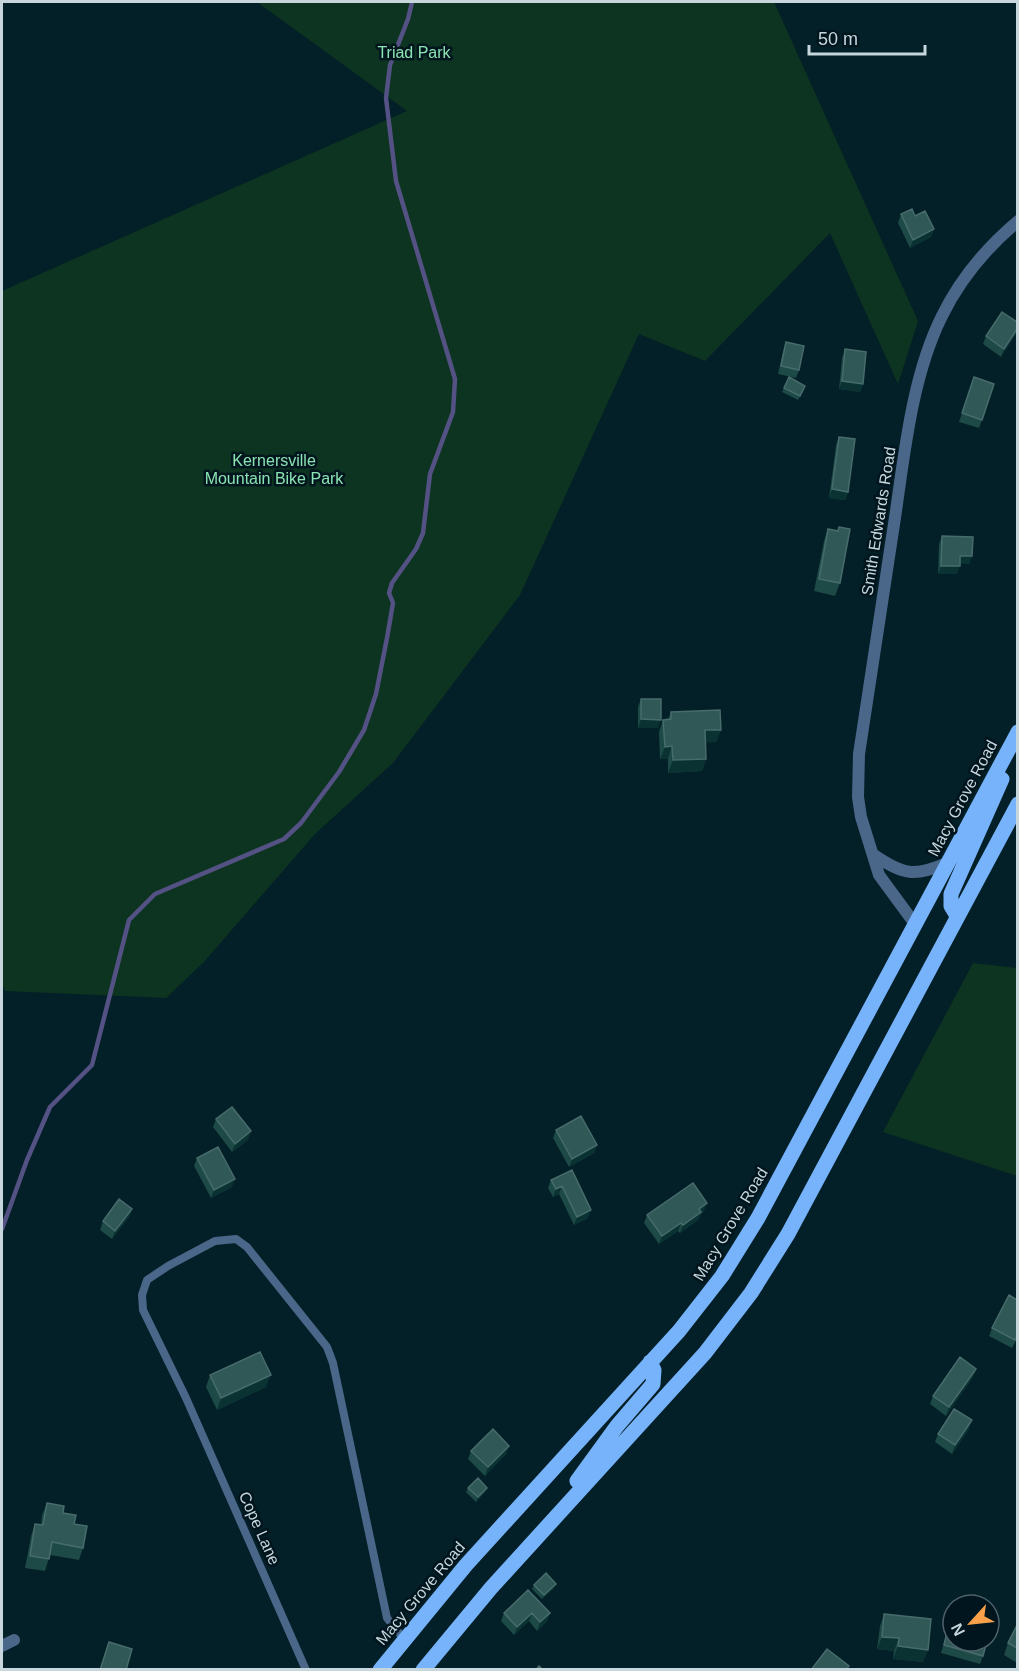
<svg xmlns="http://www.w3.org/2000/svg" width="1019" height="1671" viewBox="0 0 1019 1671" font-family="Arial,sans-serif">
<rect width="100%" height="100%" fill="#031f27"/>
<path fill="#0d3420" d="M257 2H774L918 321 898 384 830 233 705 361 639 334 520 595 393 763 315 834 204 962 166 998 5 991 2 982V291L407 111Z
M973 963 1017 968V1176L883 1132Z"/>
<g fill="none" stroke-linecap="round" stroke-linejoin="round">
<path stroke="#545284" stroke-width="4.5" d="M2 1229 27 1160 50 1107 92 1065 129 920 155 894 284 839 301 823 339 772 364 730 376 694 387 638 393 603 389 593 392 583 416 549 423 533 430 474 453 412 455 379 396 181 386 98 390 65 408 19 412 2"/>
<path stroke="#4a6688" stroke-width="8" d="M306 1670 186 1398 143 1310 142 1295 147 1280 168 1266 215 1241 236 1239 247 1247 327 1347 333 1363 387 1618 404 1639"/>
<path stroke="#4a6688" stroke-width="12" d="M874 855C903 875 915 877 947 863
M915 924 879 875 861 817 858 797 859 754C872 673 884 592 896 511 905 448 913 374 942 316 960 279 986 248 1018 221
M2 1646 14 1640"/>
<path stroke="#77b3fa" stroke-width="15" d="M957 916 951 906V894L1002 779
M577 1481 617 1426 653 1384 654 1370 650 1362
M380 1670 466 1565 679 1331 722 1276 758 1218 1018 732
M423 1670 491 1588 705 1353 751 1293 788 1234 1018 804"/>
</g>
<path fill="#1d4946" d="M901 214 915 216 934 229 931 237 910 248 898 223Z
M1017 322 1001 357 983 344 986 336Z
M786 342 799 370 796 378 778 374 783 351Z
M845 349 863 384 860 392 839 389 842 358Z
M974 377 982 420 979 428 959 422Z
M784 388 804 390 798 400 782 392Z
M839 437 848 492 845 500 829 498 836 445Z
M839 527 840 583 835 596 814 591 824 541 828 529 837 531Z
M942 536 972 556 969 564H960L957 574H938L939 544Z
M641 699 658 728H638V707Z
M671 712 721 730 716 742H706V759L702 771 668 773V759H660L659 732 663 720 668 719Z
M216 1119 248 1140 232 1152 213 1127Z
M556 1130 597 1145 594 1153 569 1167 553 1138Z
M197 1158 232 1187 211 1198 194 1166Z
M572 1170 588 1218 574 1225 559 1194 553 1197 548 1188 551 1180Z
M132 1209 129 1217 112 1239 100 1230 103 1221Z
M704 1211 701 1214 698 1220 680 1233 678 1231 659 1244 644 1223 647 1215Z
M992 1328 1017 1338 1012 1348 989 1336Z
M976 1369 973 1377 946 1416 930 1404 933 1396Z
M210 1375 266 1387 217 1410 206 1387Z
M969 1429 952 1454 935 1442 938 1434Z
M509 1446 506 1454 485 1476 468 1459 471 1451Z
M468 1488 485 1492 476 1502 466 1492Z
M47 1503 63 1513 74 1524 83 1548 79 1560 50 1555 45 1571 25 1568 31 1536 35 1524 41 1525 42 1515Z
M534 1585 554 1588 542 1599 532 1589Z
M504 1613H550L547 1621 537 1631 529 1621 514 1635 501 1621Z
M884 1614 928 1650 923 1662 893 1659 894 1651 877 1649 880 1626Z
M950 1620 983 1656 980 1664 941 1653Z
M1017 1625V1663L1004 1655 1008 1643Z"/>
<path fill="#0b3233" d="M934 229 931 237 910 248 913 240Z
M1017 329V333L1001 357 1004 349Z
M842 381 863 384 860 392 839 389Z
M832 489 848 492 845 500 829 498Z
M960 556H972L969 564H957Z
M941 566H960L957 574H938Z
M641 719 661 720 658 728H638Z
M705 730H721L716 742 701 743Z
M672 746 668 759H660L665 747Z
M706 759 702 771 668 773 673 760Z
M251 1131 248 1140 232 1152 235 1144Z
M597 1145 594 1153 569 1167 572 1159Z
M235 1179 232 1187 211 1198 214 1190Z
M562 1186 559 1194 553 1197 556 1189Z
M707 1203 704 1211 701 1214 698 1220 680 1233 683 1225 699 1209Z
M132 1209 129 1217 112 1239 115 1231Z
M591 1210 588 1218 574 1225 577 1217Z
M681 1223 678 1231 659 1244 662 1236Z
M976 1369 973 1377 946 1416 949 1407Z
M271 1375 266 1387 217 1410 221 1398Z
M972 1420 969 1429 952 1454 955 1445Z
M509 1446 506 1454 485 1476 488 1467Z
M487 1488 485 1492 476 1502 478 1497Z
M556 1584 554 1588 542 1599 544 1595Z
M532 1613 529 1621 514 1635 517 1627Z
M550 1613 547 1621 537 1631 540 1622Z
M882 1637 899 1638 894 1651 877 1649Z
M898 1646 928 1650 923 1662 893 1659Z"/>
<path fill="#2f5856" stroke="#476c6b" stroke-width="1.5" d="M912 209 915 216 925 211 934 229 913 240 901 214Z
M1002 312 1017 322V329L1004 349 986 336Z
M786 342 804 346 799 370 781 366Z
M845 349 866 352 863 384 842 381Z
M789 377 805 386 800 396 784 388Z
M974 377 994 384 982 420 962 413Z
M839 437 855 439 848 492 832 489Z
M839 527 850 529 840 583 819 579 828 529 838 531Z
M942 536 973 537 972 556H960V566H941Z
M641 699H661V720L641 719Z
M720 710 721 730H705L706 759 673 760 672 746 665 747 663 720 671 719V712Z
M232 1107 251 1131 235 1144 216 1119Z
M581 1116 597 1145 572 1159 556 1130Z
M218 1147 235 1179 214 1190 197 1158Z
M572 1170 591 1210 577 1217 562 1186 556 1189 551 1180Z
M693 1183 707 1203 699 1209 701 1212 683 1225 681 1223 662 1236 647 1215Z
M119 1199 132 1209 115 1231 103 1221Z
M1009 1295 1017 1300V1336L1015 1340 992 1328Z
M260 1352 271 1375 221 1398 210 1375Z
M960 1357 976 1369 949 1407 933 1396Z
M954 1409 972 1420 955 1445 938 1434Z
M493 1429 509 1446 488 1467 471 1451Z
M478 1478 487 1488 478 1497 468 1488Z
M47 1503 64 1506 63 1513 76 1515 74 1524 87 1526 83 1548 52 1542 49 1559 30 1556 35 1524 43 1525Z
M546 1573 556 1584 544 1595 534 1585Z
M528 1590 550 1613 540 1622 532 1613 517 1627 504 1613Z
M884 1614 931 1619 928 1650 898 1646 899 1638 882 1637Z
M950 1620 953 1621V1641H987L983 1656 944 1645Z
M1017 1625V1648L1008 1643Z
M109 1642 132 1649 126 1670H100Z
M827 1649 849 1666 846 1670H811Z
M539 1666 543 1670H536Z"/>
<g text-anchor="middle" stroke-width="5" stroke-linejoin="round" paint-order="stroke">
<g font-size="16" fill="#8be3b1" stroke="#00151e">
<text x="414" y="58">Triad Park</text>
<text x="274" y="466">Kernersville<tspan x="274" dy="18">Mountain Bike Park</tspan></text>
</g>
<g font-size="16" fill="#c6d6dc" stroke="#00151e">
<text transform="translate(878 521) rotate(-81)" y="6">Smith Edwards Road</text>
<text transform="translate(962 798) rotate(-62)" y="6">Macy Grove Road</text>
<text transform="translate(730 1224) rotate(-59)" y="6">Macy Grove Road</text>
<text transform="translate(260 1528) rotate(66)" y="6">Cope Lane</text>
<text transform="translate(420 1593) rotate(-50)" y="6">Macy Grove Road</text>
</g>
</g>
<rect width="1019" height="1671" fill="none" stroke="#c6d6dc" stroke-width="6"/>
<g transform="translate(971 1623) rotate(243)"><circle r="28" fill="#00151e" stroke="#4f626a" stroke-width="1.5"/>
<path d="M0-4.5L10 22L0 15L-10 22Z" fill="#f8a14a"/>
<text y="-9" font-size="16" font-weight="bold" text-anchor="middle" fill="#c6d6dc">N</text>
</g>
<path d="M809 45v9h116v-9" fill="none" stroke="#c6d6dc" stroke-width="3"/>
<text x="818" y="45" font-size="18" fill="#c6d6dc" stroke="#00151e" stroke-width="4.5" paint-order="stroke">50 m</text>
</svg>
